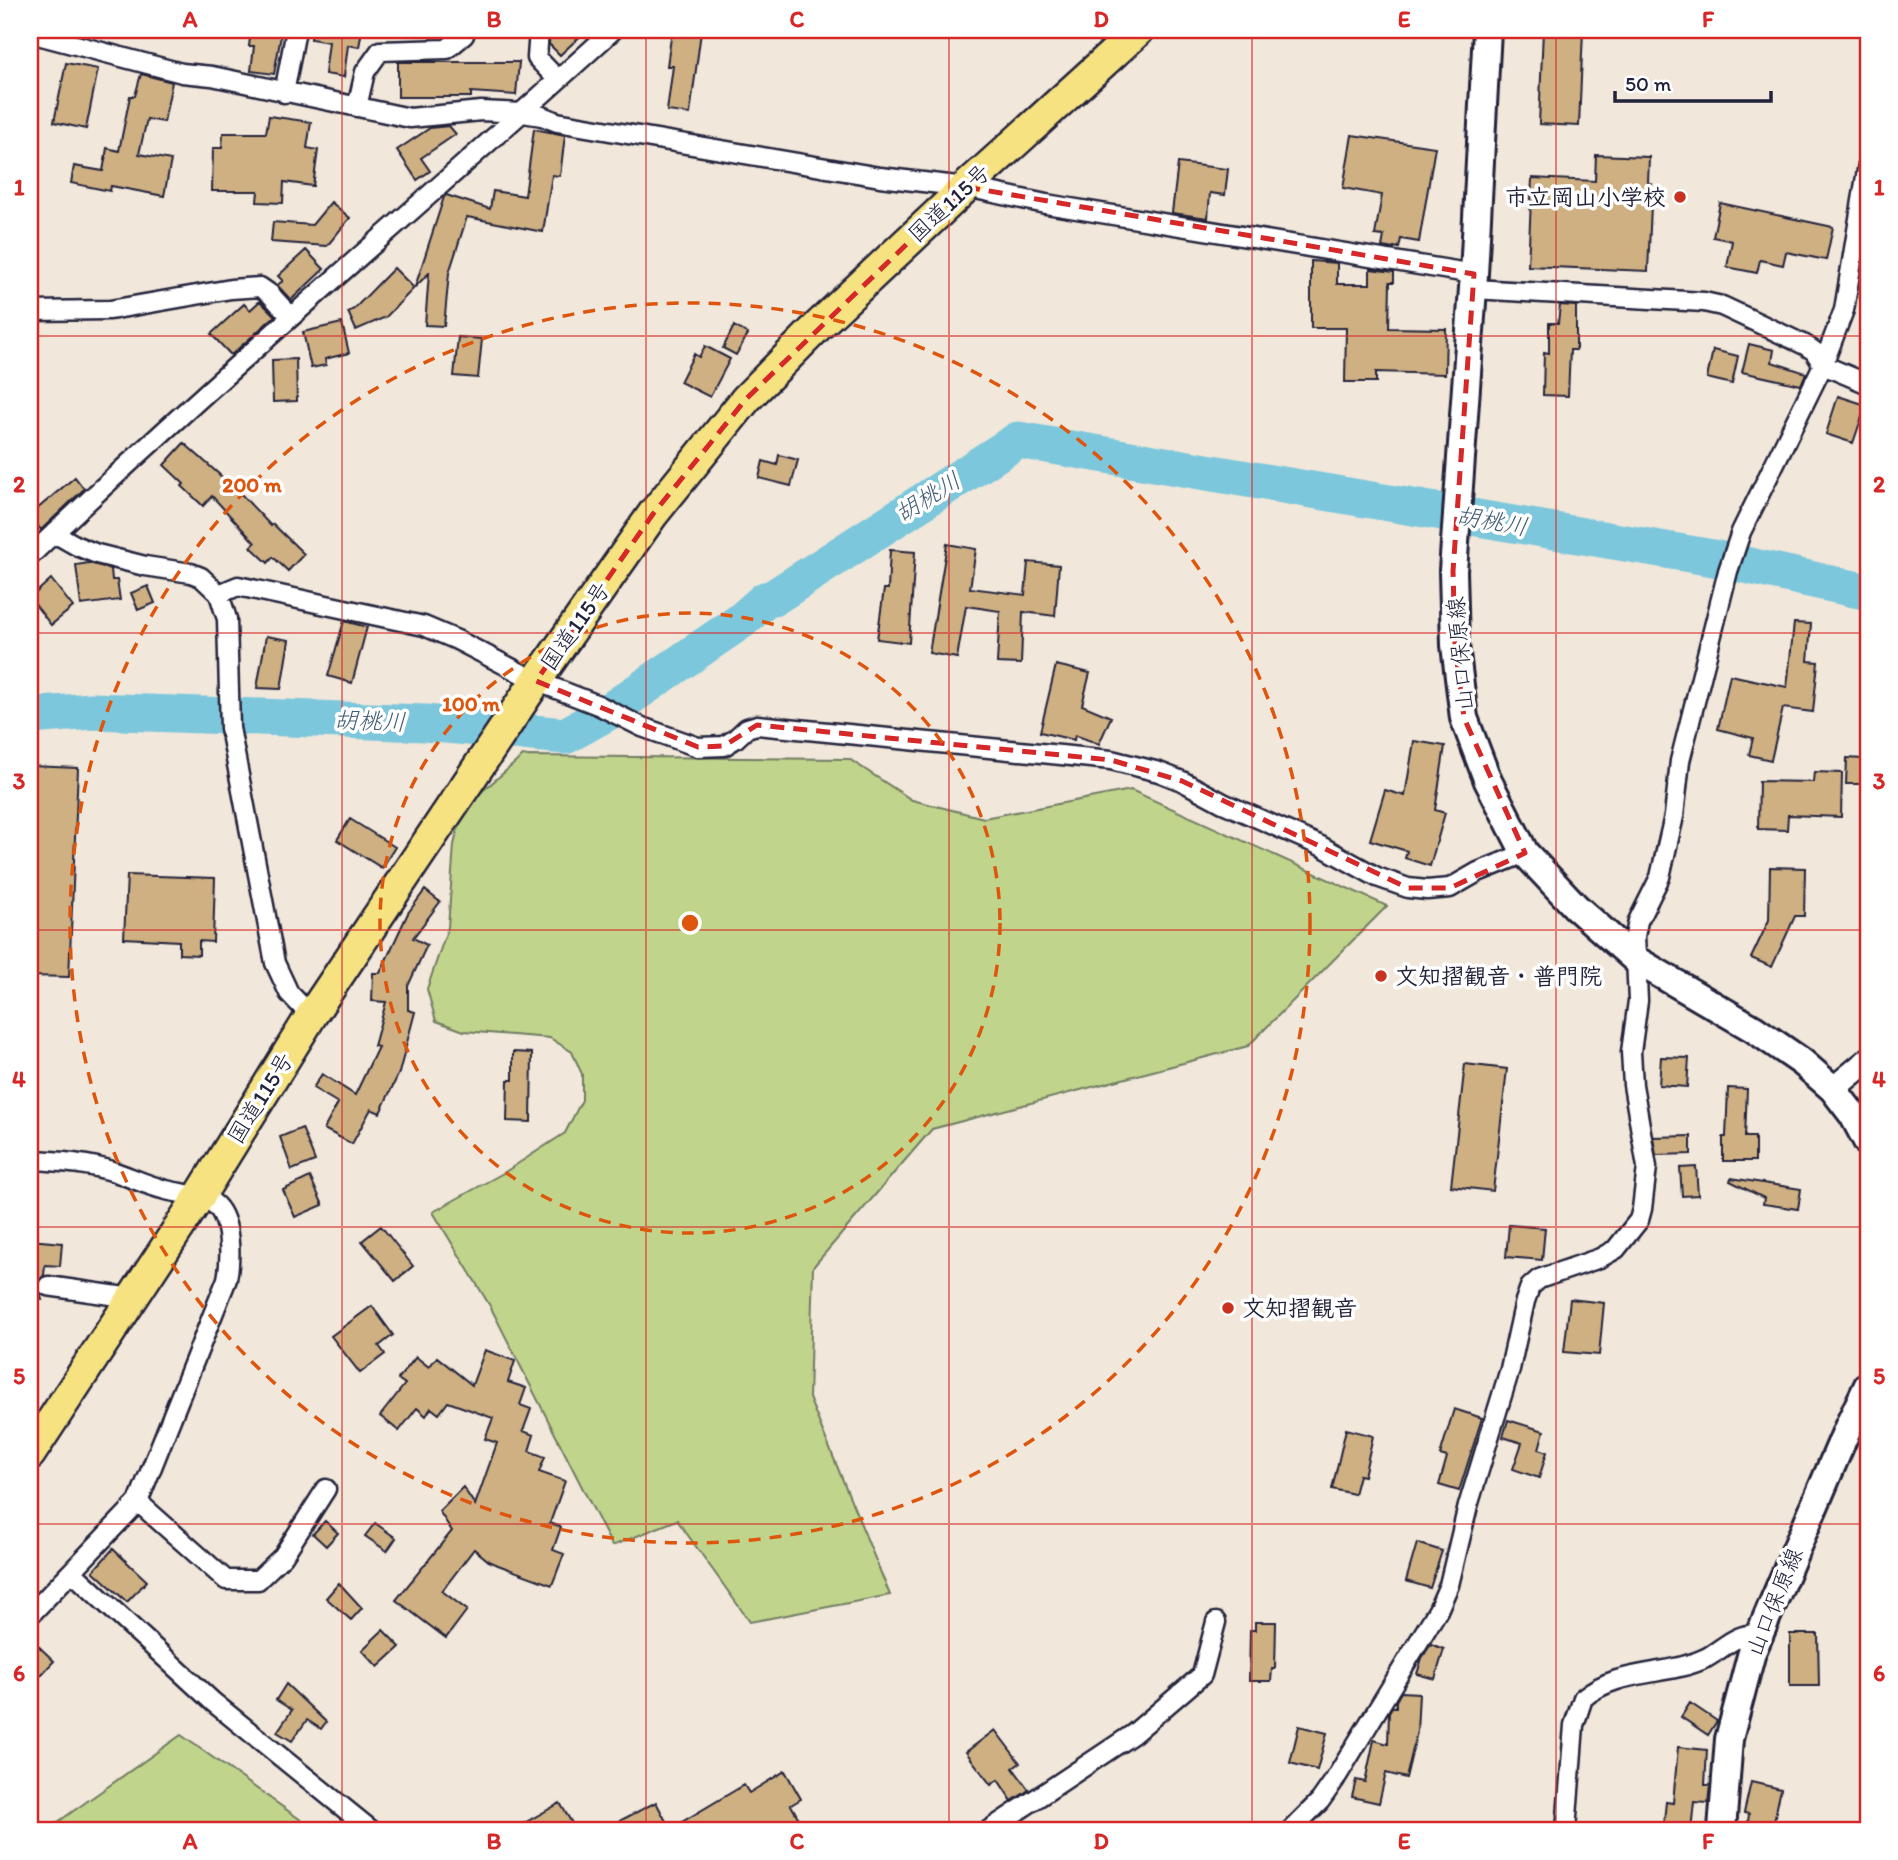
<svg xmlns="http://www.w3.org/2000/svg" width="1898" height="1860" viewBox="0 0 1898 1860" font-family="Itim,'Klee One',sans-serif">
<rect width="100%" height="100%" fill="#f1e7da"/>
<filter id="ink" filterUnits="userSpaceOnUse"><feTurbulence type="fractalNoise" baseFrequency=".0143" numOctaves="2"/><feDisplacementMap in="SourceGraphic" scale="14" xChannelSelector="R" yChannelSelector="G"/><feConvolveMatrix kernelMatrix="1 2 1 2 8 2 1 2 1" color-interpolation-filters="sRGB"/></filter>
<g filter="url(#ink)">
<path fill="#c0d58b" stroke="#717c63" stroke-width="2" d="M523 756 849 759 912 800 984 818 1131 790 1387 906 1248 1046 932 1129 813 1267 809 1398 890 1595 750 1622 677 1520 612 1546 490 1306 433 1212 505 1172 565 1133 582 1100V1074L572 1052 550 1038 464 1031 436 1021 427 989 448 927 454 845 463 808Z
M181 1735 315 1830H45L55 1824Z"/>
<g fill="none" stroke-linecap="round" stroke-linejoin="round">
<path stroke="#7cc7dc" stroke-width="37" d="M30 716 92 711 425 723 565 736 608 712 741 621 765 600 773 598 1018 440 1713 558 1868 592"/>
</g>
<path fill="#cfb082" stroke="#22223b" stroke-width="2" d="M251 30H282L274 74 251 71 254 46H249Z
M312 30H362L359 47 348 45 344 77 325 74 329 42 311 39Z
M554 30H587L560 55 549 44 550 33Z
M672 30 701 32 690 114 667 111 673 66H667Z
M1543 30H1583L1579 126 1539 124Z
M398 62H519L516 95 471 92V97H398Z
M66 63 98 69 86 129 54 122Z
M141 74 172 82 164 122 147 119 139 154 171 160 164 196 111 186 110 191 71 183 74 166 103 171 107 148 119 151 130 96H135Z
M269 116 311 122 307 148 318 150 313 186 284 182 283 203 257 202 258 191H212L213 148H222L223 133H266Z
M449 126 456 134 421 158 430 171 417 180 397 150 430 128Z
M534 129 565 135 560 176 552 175 543 232 467 217 449 273 444 326 425 325 429 273 415 287 444 197 446 195 490 209 493 191 525 196Z
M1352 135 1435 147 1419 242 1401 239 1399 248 1394 247V249L1382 247 1384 236 1375 235 1382 195 1343 188Z
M1596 155 1649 157 1648 183 1652 184 1648 271 1528 266 1532 178 1595 181Z
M1178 163 1228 169 1225 195 1210 193 1208 218 1172 213Z
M331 202 350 218 327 246 271 242 273 222 312 225Z
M1720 203 1833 227 1826 260 1786 252 1783 265 1760 260 1757 273 1727 267 1732 241 1713 237Z
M306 250 324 269 291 300 277 285 283 281 278 276Z
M1311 261 1337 263V284H1370V269L1394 272V282H1390L1389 328 1446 329 1445 374 1376 372V382H1345L1346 328H1311Z
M394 268 414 288 386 317 356 330 348 312 354 309Z
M260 301 275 316 231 355 211 334 244 304 250 310Z
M1560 305 1576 306V350H1570L1568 396 1543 395 1544 352 1549 353V323H1558Z
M342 323 349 353 325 359 326 365 311 368 303 332Z
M734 326 748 334 736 355 723 348Z
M458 337 482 339 478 378 454 376Z
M1749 344 1774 350 1772 362 1806 373 1801 385 1742 372Z
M705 346 730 359 710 397 680 382 694 354 699 357Z
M1713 350 1738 356 1732 384 1707 378Z
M296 359 297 401 273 402 272 360Z
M1838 396 1866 405 1853 443 1826 434Z
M184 443 240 493 271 526 273 524 304 554 288 571 273 557 268 563 251 547 255 543 212 496 203 506 182 486 184 484 164 465Z
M779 455 798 460 791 486 759 478 763 461 777 465Z
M75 477 84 489 41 530 30 515Z
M947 544 976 549 970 588 1025 595 1028 562 1059 565 1055 616 1023 612 1021 664 997 663 1000 611 966 606 957 658 929 653Z
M890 550 915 552 909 643 877 639 884 589H888Z
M89 563 111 569 112 580H117L120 600 81 605 76 565Z
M51 579 73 607 51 625 30 598Z
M148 586 155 603 138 610 131 593Z
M344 621 367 627 352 683 328 676Z
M1794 623 1811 624 1808 661 1818 662 1813 712 1783 708 1771 760 1749 755 1753 738 1718 729 1730 675 1787 687Z
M266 636 289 640 281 689 257 688Z
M1056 665 1090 673 1082 705 1111 717 1099 744 1075 735 1074 740 1040 732Z
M1414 741 1445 746 1435 810 1445 813 1430 866 1405 858 1407 851 1370 840 1385 790 1405 796Z
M1847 758 1863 759 1862 784H1846Z
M30 766 78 768 69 977 30 976Z
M1814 772 1842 773 1841 817 1788 815 1787 830 1758 829 1759 781 1813 782Z
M350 819 395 847 382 868 337 840Z
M1770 867 1805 868 1804 916H1795L1772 967 1751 958 1769 920Z
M127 875 215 878 213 942 199 941V955L179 954V941L124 938Z
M425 890 440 902 413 938 427 945 408 986V1010L415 1012 399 1073 380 1113 371 1109 352 1144 324 1129 338 1103 313 1088 322 1074 355 1095 378 1047 374 1046 386 1002 372 1001 373 973H380L408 913Z
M513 1052 532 1053 531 1122 507 1121 508 1080H513Z
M1661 1057 1689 1058 1687 1087 1659 1085Z
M1465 1064 1507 1069 1493 1191 1451 1186Z
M1728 1088 1747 1089 1745 1137H1755V1161H1723V1137H1726Z
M302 1128 315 1161 292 1170 280 1137Z
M1691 1136V1154L1656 1155 1653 1137Z
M1696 1167 1698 1195 1682 1196 1680 1168Z
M310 1177 323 1205 295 1217 283 1190Z
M1731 1178 1801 1189 1798 1209 1763 1204 1764 1198 1730 1181Z
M1509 1225 1545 1228 1542 1260 1506 1257Z
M381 1226 413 1266 395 1281 362 1241Z
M30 1240 62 1243 60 1266 45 1265 44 1275 37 1284 42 1300 30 1299Z
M1570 1299 1604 1303 1599 1355 1564 1352Z
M372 1306 393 1335 379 1346 385 1354 360 1373 331 1336Z
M485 1350 515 1361 508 1382 526 1388 520 1405 531 1409 523 1431 534 1435 529 1451 545 1457 539 1472 565 1481 550 1523 561 1527 553 1550 564 1554 552 1585 490 1562 474 1549 442 1591 467 1610 446 1638 396 1600 452 1531 439 1511 463 1487 475 1505 497 1443 485 1439 493 1418 448 1402 439 1414 431 1408 426 1416 417 1408 399 1431 380 1416 405 1384 398 1379 416 1357 429 1367 437 1357 472 1385Z
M1454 1409 1482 1418 1459 1491 1439 1485 1447 1457 1440 1455Z
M1508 1420 1544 1431 1539 1449 1547 1452 1539 1478 1513 1469 1522 1443 1503 1437Z
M1346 1429 1373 1436 1364 1476 1359 1475 1354 1494 1332 1489Z
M325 1521 338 1533 326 1546 313 1534Z
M375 1523 396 1538 387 1551 365 1536Z
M1417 1543 1442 1551 1430 1588 1406 1581Z
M113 1549 147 1581 127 1602 93 1571Z
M339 1583 362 1608 351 1620 326 1598Z
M1255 1622H1276L1275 1669H1272L1271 1681H1249L1250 1630H1255Z
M383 1630 400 1647 378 1667 362 1650Z
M1790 1634H1818L1819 1686H1790Z
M30 1638 54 1661 30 1687Z
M1431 1644 1444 1649 1435 1679 1417 1674 1422 1658Z
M286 1684 326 1722 321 1729 307 1720 292 1741 277 1732 292 1710 276 1700Z
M1401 1692 1419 1693 1417 1732 1406 1778 1386 1773 1379 1803 1352 1797 1356 1780 1365 1782 1374 1740 1388 1744 1389 1712 1392 1707H1396V1701Z
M1690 1703 1717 1721 1708 1735 1681 1717Z
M1299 1726 1327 1733 1317 1770 1290 1763Z
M995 1730 1020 1763 1013 1768 1029 1790 1012 1801 998 1780 991 1785 966 1752Z
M1678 1747 1707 1750 1705 1785H1710L1708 1803 1694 1802 1691 1830H1663L1666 1802 1673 1803Z
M785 1771 801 1799 791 1805 802 1824 791 1830H602L656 1802 670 1829 744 1785 749 1793Z
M1751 1782 1781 1789 1772 1830H1747L1749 1814 1744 1813Z
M560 1803 576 1830H512Z"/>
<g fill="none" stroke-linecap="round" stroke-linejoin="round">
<defs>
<path id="minor" d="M539 30 537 58 558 80
M30 33 182 73 212 76 410 118 481 111 523 113 542 116 557 122 880 177 966 187 1046 204 1474 274
M284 93 296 30
M357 107 365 72 380 51 447 49 464 35V30
M1474 289 1704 302 1722 306 1805 345 1814 351 1823 365 1868 384
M30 311 110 310 231 289 260 287 270 294 291 317
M54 533 77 546 97 554 145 566 191 573 201 577 219 594 227 619 230 728 275 963 289 993 311 1016
M30 556C219 375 420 207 613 30
M219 594 238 586 424 626 457 640 536 681 598 705 642 727 698 747 724 746 735 739 747 728 757 725 1111 760 1159 772 1182 781 1223 803 1321 846 1377 877 1408 888 1427 890 1450 888 1478 872 1525 853
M30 1160C58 1161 88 1163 115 1172 132 1178 149 1186 166 1190 181 1194 200 1194 213 1203 232 1217 231 1259 227 1279L138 1502 226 1580H258L283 1556 326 1489
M48 1286 132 1298
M72 1572 213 1702 371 1830
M30 1615 138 1502
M989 1830 1133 1734 1202 1675 1216 1622
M1291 1830 1320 1801 1334 1781 1438 1610 1449 1585 1468 1506 1510 1369 1525 1301 1530 1287 1539 1279 1600 1258 1616 1249 1639 1220 1642 1209 1647 1167 1633 1085 1631 1052 1638 1001 1635 936 1638 921 1660 877 1674 816 1680 761 1728 571 1741 532 1823 365 1844 310 1868 164
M1566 1830 1574 1725 1583 1698C1619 1668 1666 1677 1706 1658 1723 1649 1738 1631 1759 1635"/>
<path id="tertiary" d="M1833 1089 1868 1060"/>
<path id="secondary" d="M1487 30 1474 274 1453 571 1455 645 1464 718 1488 781 1525 853 1576 907 1636 960 1754 1029 1802 1062 1833 1089 1853 1115 1868 1143
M1722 1830 1729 1739 1752 1652 1849 1425 1868 1385"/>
<path id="trunk" d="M30 1454 199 1197 311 1016 536 681 653 514 746 399 819 325 966 187 1139 30"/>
</defs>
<use href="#minor" stroke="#22223b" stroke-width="23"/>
<use href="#tertiary" stroke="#22223b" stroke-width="28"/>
<use href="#secondary" stroke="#22223b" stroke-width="32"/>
<use href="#trunk" stroke="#22223b" stroke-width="35"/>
<use href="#minor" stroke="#fff" stroke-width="18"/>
<use href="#tertiary" stroke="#fff" stroke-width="23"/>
<use href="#secondary" stroke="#fff" stroke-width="26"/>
<use href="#trunk" stroke="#f7e281" stroke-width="30"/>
</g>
</g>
<path fill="none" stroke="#d62828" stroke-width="5" stroke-dasharray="14 9" stroke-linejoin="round" d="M966 187 1474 274 1453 571 1455 645 1464 718 1525 853 1450 888H1408L1182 781 1111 760 757 725 724 746 698 747 536 681 653 514 746 399Z"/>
<path fill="none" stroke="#d62828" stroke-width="2" stroke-opacity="0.55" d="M342 30V1830M646 30V1830M949 30V1830M1252 30V1830M1556 30V1830M30 336H1868M30 633H1868M30 930H1868M30 1227H1868M30 1524H1868"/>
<g fill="none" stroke="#de560e" stroke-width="3.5" stroke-dasharray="12 9">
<circle cx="690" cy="923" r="310"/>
<circle cx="690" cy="923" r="620"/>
</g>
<g fill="#c8321e" stroke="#fff" stroke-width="2.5">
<circle cx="1680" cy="197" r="7"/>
<circle cx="1381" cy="976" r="7"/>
<circle cx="1228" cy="1308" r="7"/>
</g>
<g text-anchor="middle" stroke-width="7" stroke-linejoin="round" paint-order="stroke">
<g font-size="23" font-weight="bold" fill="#22223b" stroke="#fff" text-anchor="start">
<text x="1666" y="205" text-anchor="end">市立岡山小学校</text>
<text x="1395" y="984">文知摺観音・普門院</text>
<text x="1242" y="1316">文知摺観音</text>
</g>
<g font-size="23" fill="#22223b" stroke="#fff">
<text transform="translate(949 203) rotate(-43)" y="8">国道115号</text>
<text transform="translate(575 626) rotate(-55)" y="8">国道115号</text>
<text transform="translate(1460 654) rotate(-95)" y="8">山口保原線</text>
<text transform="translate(260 1098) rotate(-58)" y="8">国道115号</text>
<text transform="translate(1774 1602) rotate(-68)" y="8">山口保原線</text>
</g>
<g font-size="24" font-style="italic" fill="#425c73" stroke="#fff">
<text transform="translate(928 497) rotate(-32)" y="8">胡桃川</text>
<text transform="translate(1492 521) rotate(10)" y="8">胡桃川</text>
<text transform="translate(370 721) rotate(2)" y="8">胡桃川</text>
</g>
</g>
<circle cx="690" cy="923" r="10" fill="#de560e" stroke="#fff" stroke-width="3.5"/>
<g font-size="21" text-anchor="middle" font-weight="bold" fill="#de560e" stroke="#fff" stroke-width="7" stroke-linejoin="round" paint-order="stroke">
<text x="252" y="492">200 m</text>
<text x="471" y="711">100 m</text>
</g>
<rect width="1898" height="1860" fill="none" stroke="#fff" stroke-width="77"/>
<path d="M1615 91v10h156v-10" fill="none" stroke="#22223b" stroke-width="3.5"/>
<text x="1625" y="91" font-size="21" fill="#22223b" stroke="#ffffff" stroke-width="5" paint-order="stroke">50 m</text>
<rect x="38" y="38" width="1822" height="1784" fill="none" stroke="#d62828" stroke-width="2.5"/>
<g font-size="23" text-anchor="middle" font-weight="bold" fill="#d62828">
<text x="190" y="27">A</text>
<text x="494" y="27">B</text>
<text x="797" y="27">C</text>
<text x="1101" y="27">D</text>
<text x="1404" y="27">E</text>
<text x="1708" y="27">F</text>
<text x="19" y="195">1</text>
<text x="1879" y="195">1</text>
<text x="19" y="492">2</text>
<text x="1879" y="492">2</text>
<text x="19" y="789">3</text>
<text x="1879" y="789">3</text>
<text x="19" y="1087">4</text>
<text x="1879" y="1087">4</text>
<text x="19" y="1384">5</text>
<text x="1879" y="1384">5</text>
<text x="19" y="1681">6</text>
<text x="1879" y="1681">6</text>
<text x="190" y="1849">A</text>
<text x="494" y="1849">B</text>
<text x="797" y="1849">C</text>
<text x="1101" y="1849">D</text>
<text x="1404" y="1849">E</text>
<text x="1708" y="1849">F</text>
</g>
</svg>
